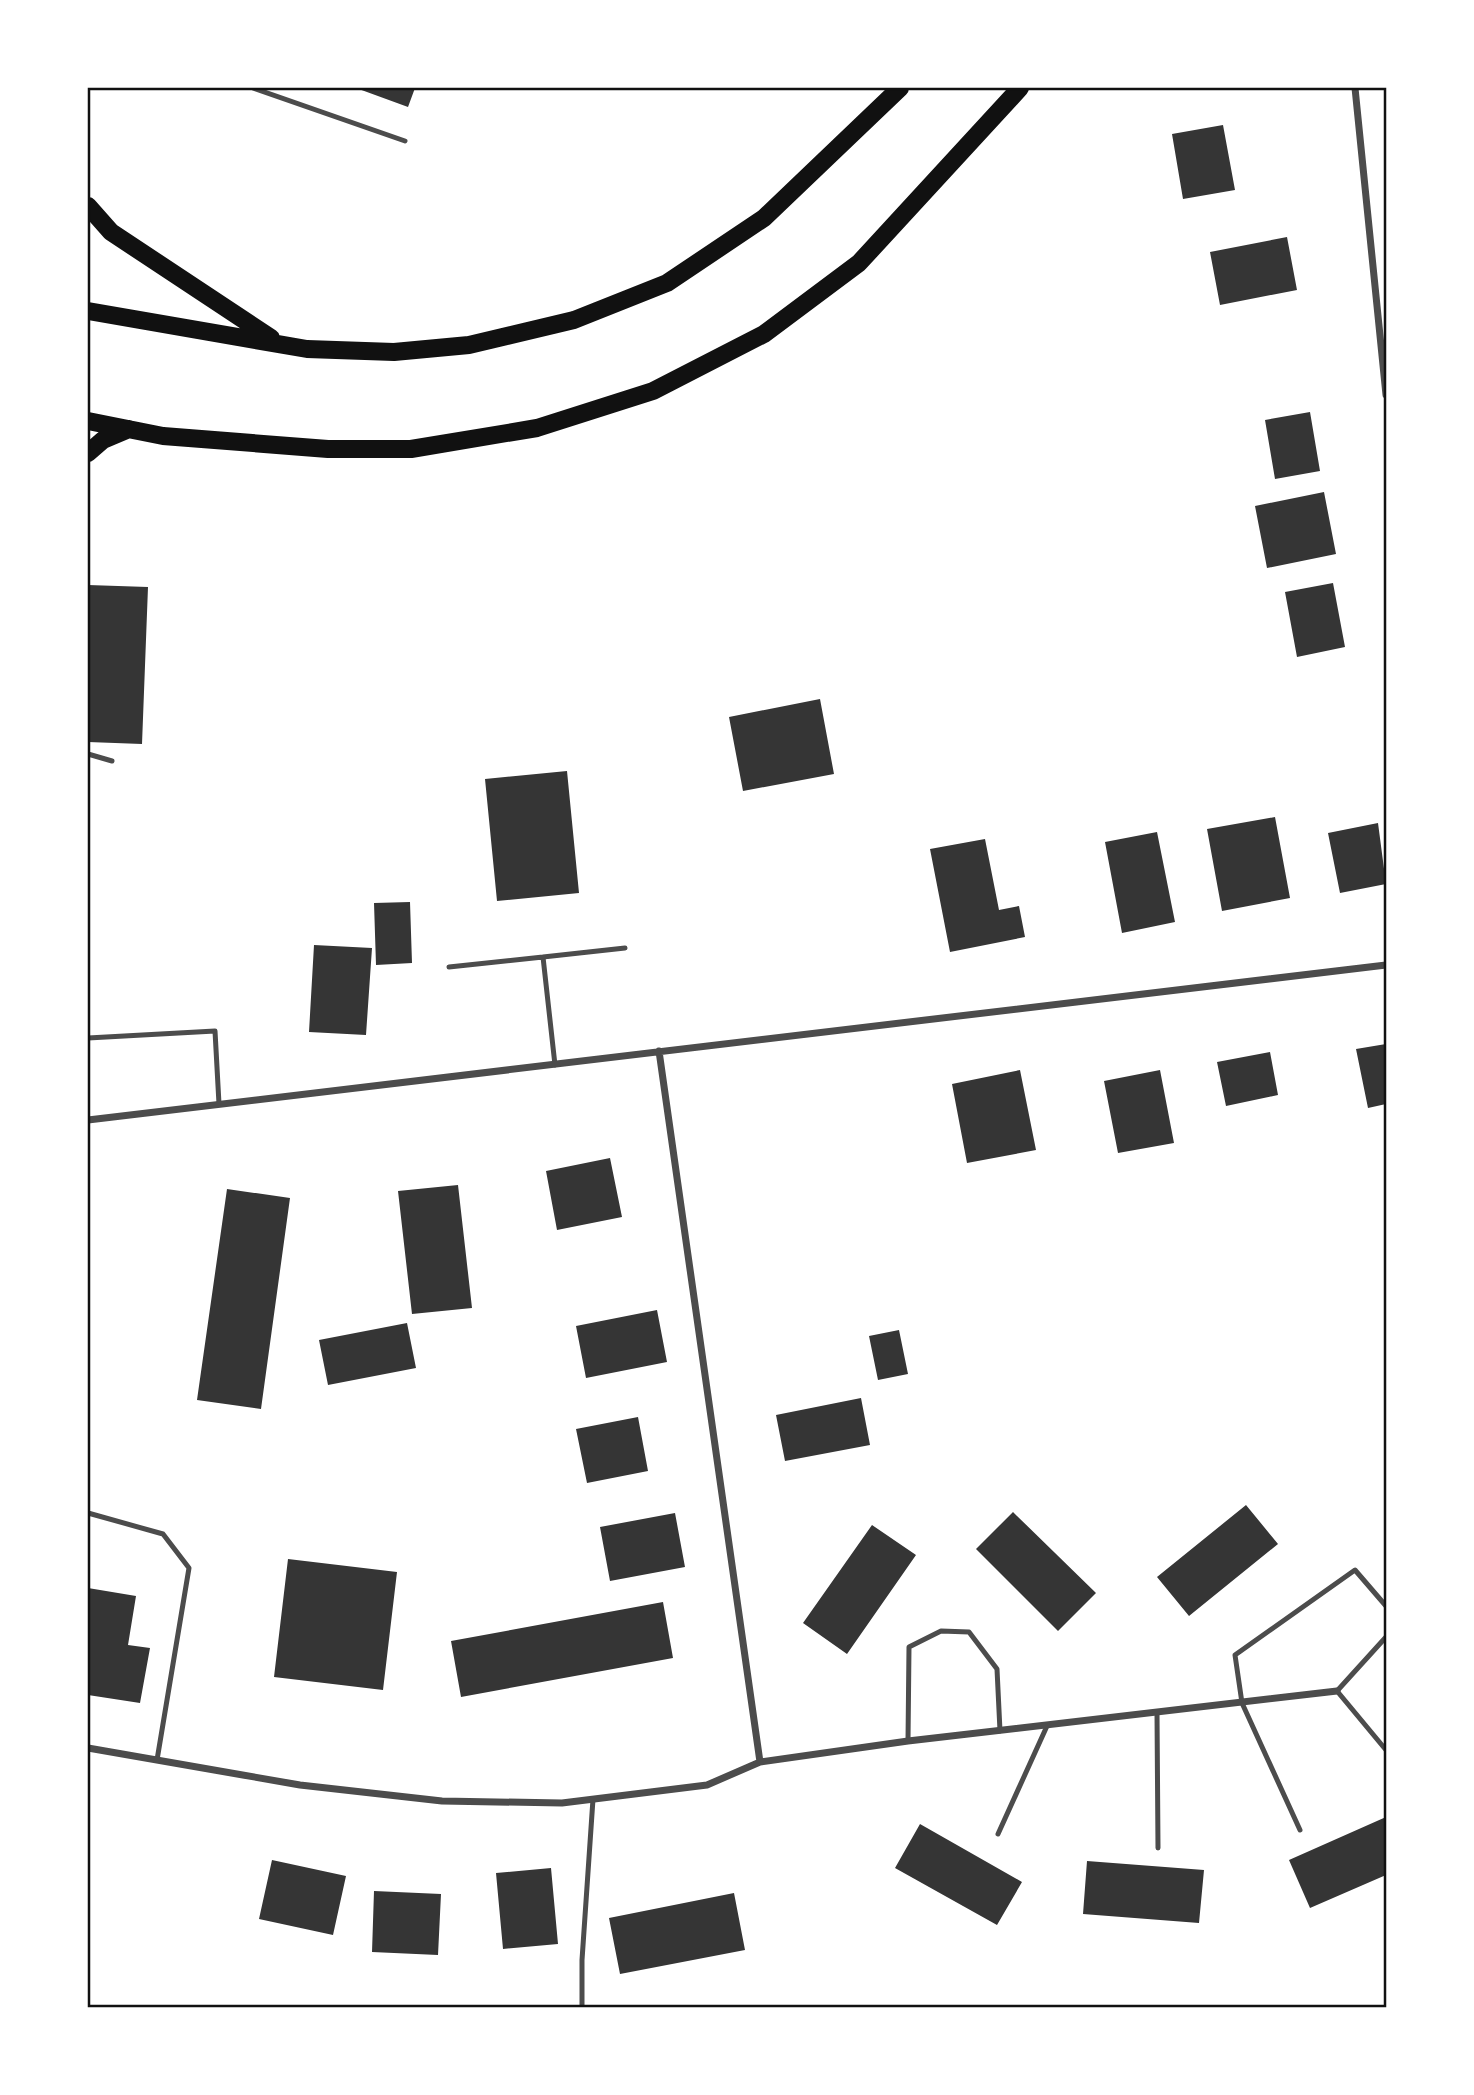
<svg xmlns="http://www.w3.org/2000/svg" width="1474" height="2095" viewBox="0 0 1474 2095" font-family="'Archivo Narrow',sans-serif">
<rect width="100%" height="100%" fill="#fff"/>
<path fill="#353535" d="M356 88H415L408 107Z
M1223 125 1235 190 1183 199 1172 134Z
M1287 237 1297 290 1220 305 1210 252Z
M1310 412 1320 471 1275 479 1265 420Z
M1324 492 1336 554 1267 568 1255 506Z
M1333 583 1345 647 1297 657 1285 592Z
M88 585 148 587 142 744 88 742Z
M820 699 834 774 743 791 729 717Z
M567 771 579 893 497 901 485 779Z
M1275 817 1290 898 1222 911 1207 829Z
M1378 823 1386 884 1340 893 1328 833Z
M1157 832 1175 922 1122 933 1105 842Z
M985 839 999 910 1019 906 1025 937 950 952 930 849Z
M410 902 412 963 376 965 374 903Z
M314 945 372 948 366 1035 309 1032Z
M1386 1044V1104L1368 1108 1356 1049Z
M1270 1052 1278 1095 1226 1106 1217 1062Z
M1020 1070 1036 1150 967 1163 952 1084Z
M1160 1070 1174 1143 1118 1153 1104 1081Z
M610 1158 622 1217 557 1230 546 1171Z
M458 1185 472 1308 412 1314 398 1191Z
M227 1189 290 1198 261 1409 197 1400Z
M657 1310 667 1362 586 1378 576 1326Z
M407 1323 416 1368 328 1385 319 1340Z
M899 1330 908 1374 878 1380 869 1336Z
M861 1398 870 1445 785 1461 776 1415Z
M638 1417 648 1471 587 1483 576 1429Z
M1246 1505 1278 1544 1189 1616 1157 1577Z
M1013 1512 1096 1593 1058 1631 976 1549Z
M675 1513 685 1567 610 1581 600 1527Z
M872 1525 916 1555 847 1654 803 1623Z
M288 1559 397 1572 383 1690 274 1677Z
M88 1588 136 1596 128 1645 150 1648 140 1703 88 1695Z
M663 1602 673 1658 461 1697 451 1641Z
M1386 1817V1875L1310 1908 1289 1860Z
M920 1824 1022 1882 997 1925 895 1868Z
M272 1860 346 1876 333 1935 259 1919Z
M1087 1861 1204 1870 1199 1923 1083 1914Z
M551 1868 558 1944 503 1949 496 1873Z
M374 1891 441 1894 438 1955 372 1952Z
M734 1893 745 1950 620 1974 609 1918Z"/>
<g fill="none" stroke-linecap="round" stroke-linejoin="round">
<path stroke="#4c4c4c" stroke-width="5" d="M253 88 405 141
M88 754 112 761
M449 967 543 957
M88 1038 215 1031 219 1104
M555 1065 543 957 625 948
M88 1513 163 1534 189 1568 157 1760
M1386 1637 1337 1691 1386 1750
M1157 1713 1158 1848
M908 1741 909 1647 941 1631 969 1632 997 1669 1000 1731
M1300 1830 1242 1703 1235 1655 1355 1570 1386 1606
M998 1834 1047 1726
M582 2008V1960L593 1799"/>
<path stroke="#4c4c4c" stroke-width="7" d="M1355 88 1386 395
M659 1051 760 1762
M88 1120 1386 965
M88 1748 300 1785 442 1801 562 1803 707 1785 760 1762 908 1741 1337 1691"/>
<path stroke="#111" stroke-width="18" d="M88 206 111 232 271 338
M88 311 307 349 394 352 469 345 574 320 667 283 764 218 900 88
M88 421 163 436 328 449H411L537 428 653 391 764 334 859 263 1020 88
M88 453 103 440 129 429"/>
</g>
<rect width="1474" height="2095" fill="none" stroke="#ffffff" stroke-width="178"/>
<rect x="89" y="89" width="1296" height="1917" fill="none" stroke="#111" stroke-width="2.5"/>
</svg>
